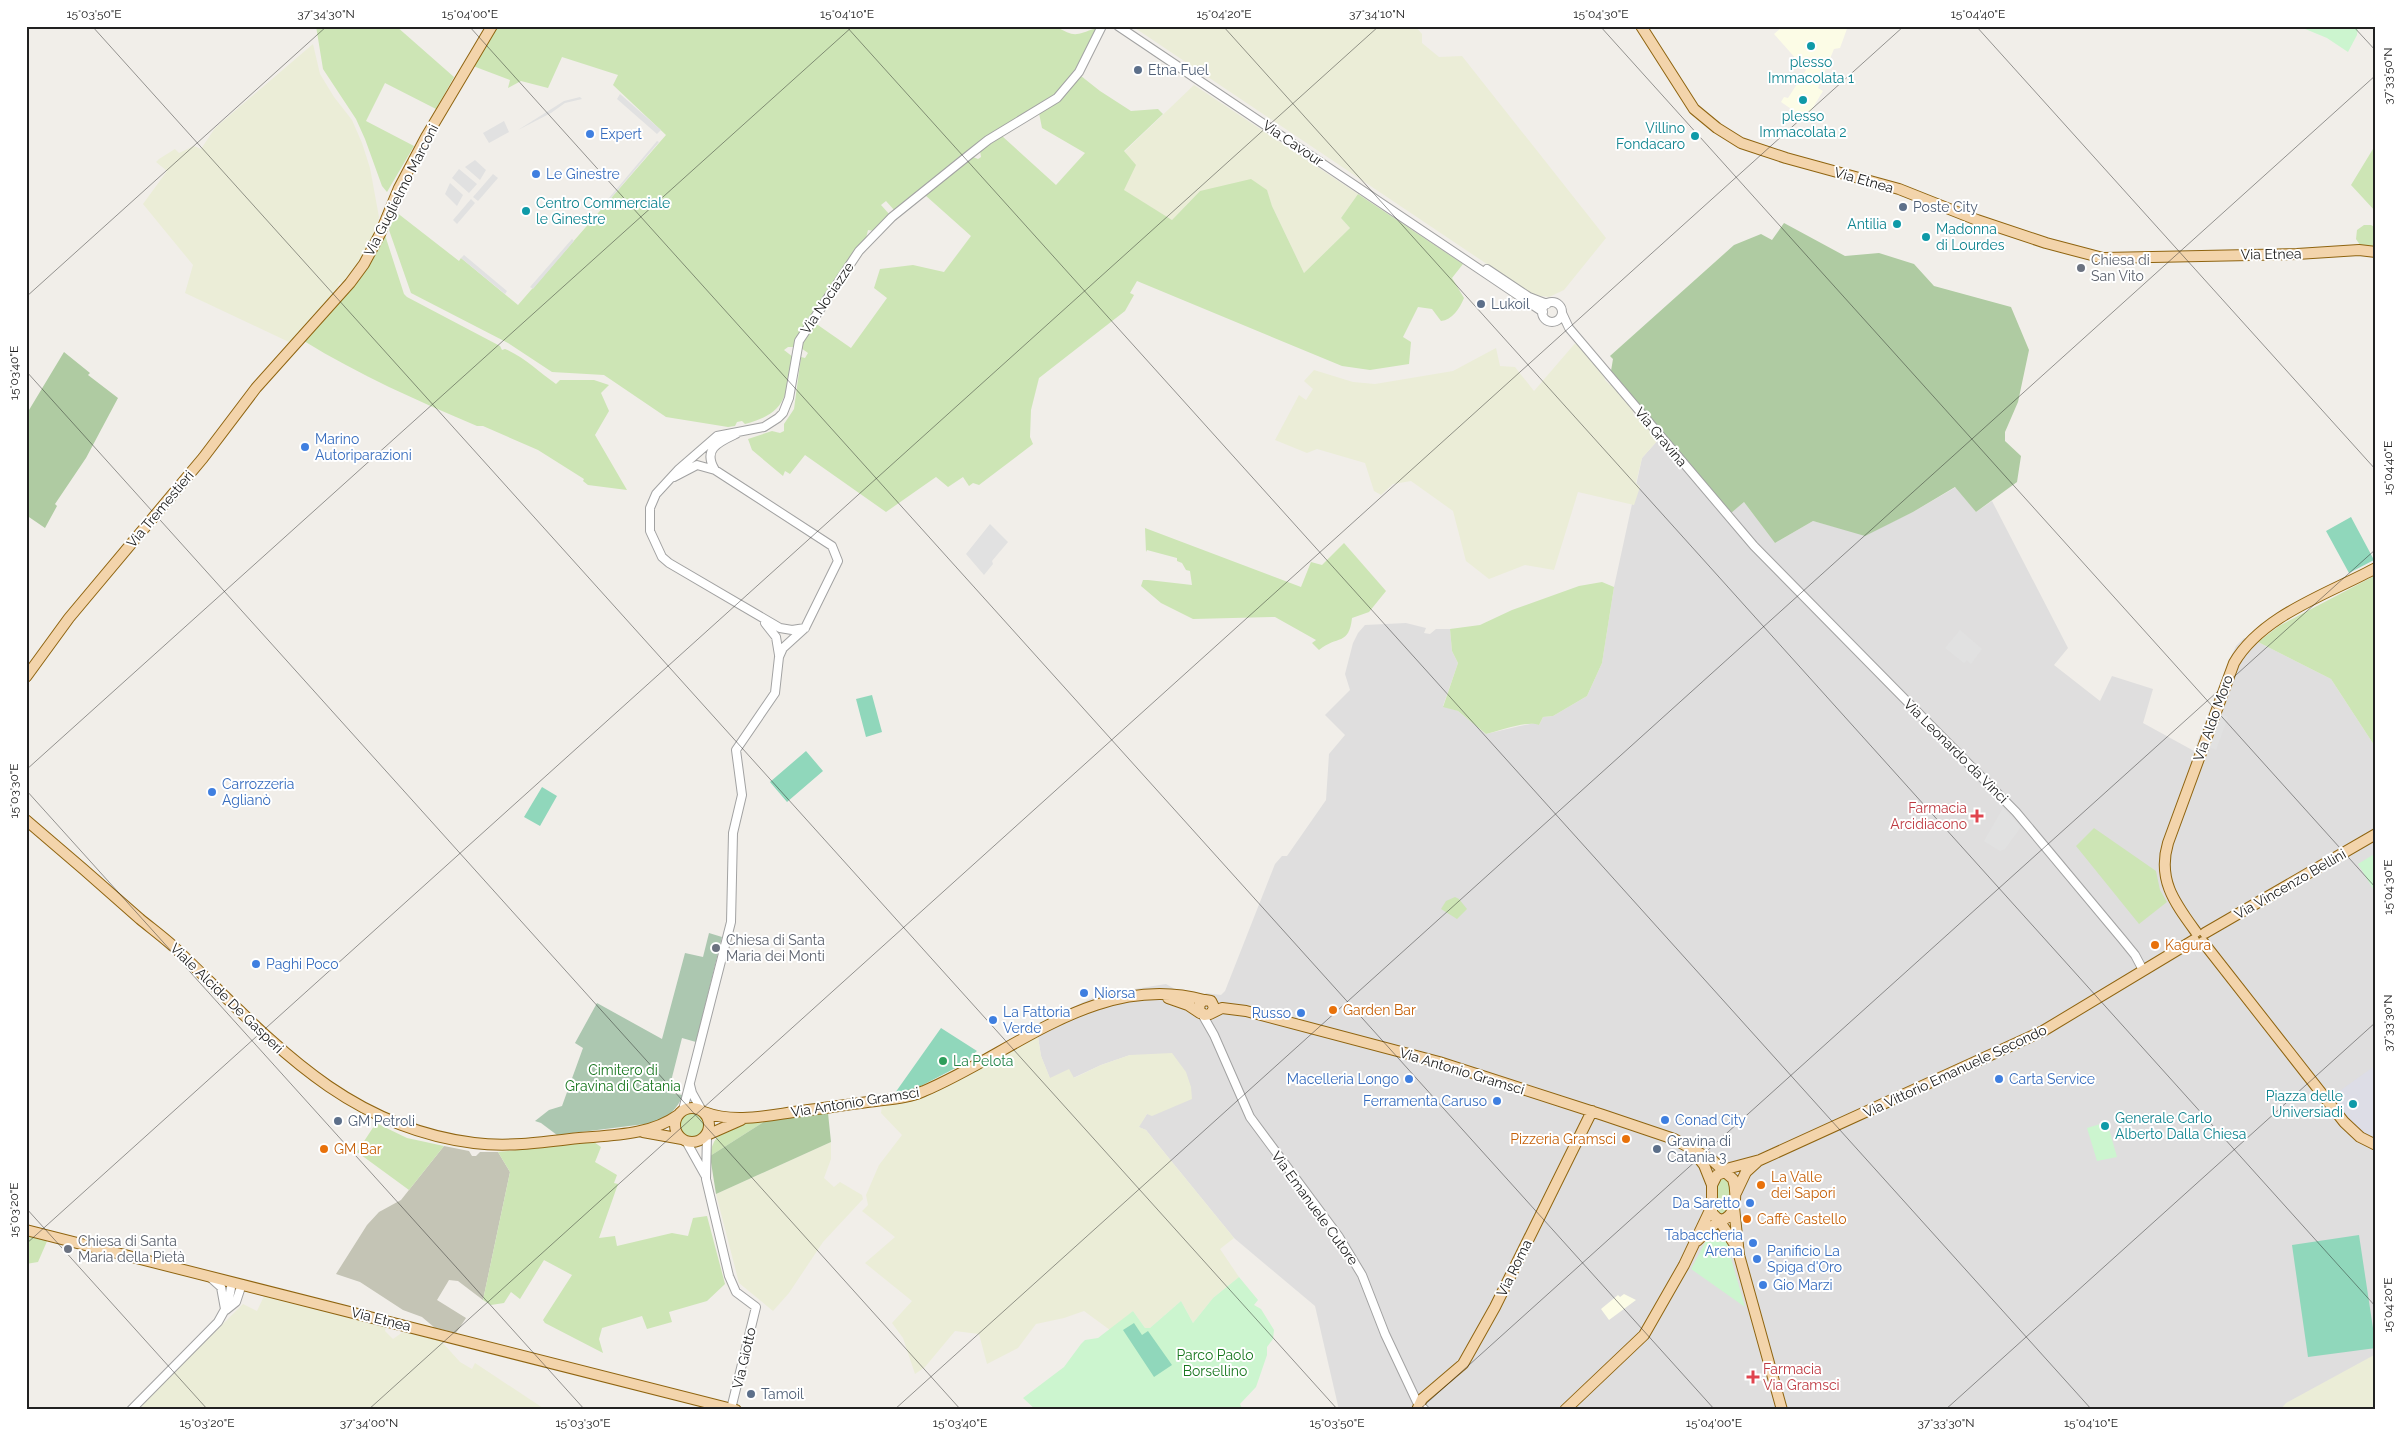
<svg xmlns="http://www.w3.org/2000/svg" width="2402" height="1436" viewBox="0 0 2402 1436" font-family="Raleway,sans-serif">
<rect width="100%" height="100%" fill="#f1eee9"/>
<path fill="#dfdede" d="M1658 440 1730 513 1744 502 1775 543 1813 521 1865 535 1913 512 1956 487 1976 512 1992 501 2068 648 2054 665 2100 701 2112 676 2153 689 2143 723 2194 751 2227 665 2236 646 2244 638 2258 642 2331 679 2374 745 2376 744V1410H1339L1315 1306 1234 1238 1146 1130 1138 1127 1147 1114 1130 1055 1101 1065 1073 1078 1050 1079 1041 1056 1038 1037 1040 1023 1054 1016 1092 998 1116 992 1166 984 1175 989 1203 995 1206 993 1221 995 1225 991 1275 864 1282 856H1287L1326 800 1329 754 1345 735 1325 715 1350 690 1345 674 1353 643 1358 633 1365 625 1406 623 1426 628 1424 633 1430 634 1436 629H1450L1452 651 1458 663 1443 706 1458 711 1486 734 1520 726 1535 723 1539 725 1543 717 1553 716 1587 696 1602 663 1614 587 1642 458Z"/>
<path fill="#fcfce6" d="M1783 26H1848L1840 48 1834 49 1818 88 1823 91 1806 119 1781 102 1784 97 1788 98 1806 70 1774 34Z
M1624 1294 1636 1300 1609 1320 1601 1309 1618 1295 1620 1297Z"/>
<path fill="#c4c4b5" d="M444 1146 469 1151 472 1156H476L480 1152H498L510 1172 483 1300 458 1281 449 1280 437 1300 466 1318 456 1333 435 1328 422 1317 403 1310 360 1282 336 1274 367 1225 379 1212 401 1200Z"/>
<path fill="#ebedd7" d="M1132 26H1415L1422 34V43L1439 57 1462 56 1606 238 1564 290 1549 297 1533 295Z
M313 44 320 74 334 97 352 120 362 143 370 168 379 217 374 234 359 261 344 283 339 282 337 290 291 343 185 293 193 265 143 204 167 171 156 162 159 159 175 149 179 153 194 146 201 149 215 128Z
M1194 85 1358 194 1341 218 1350 228 1304 273 1272 206 1267 191H1200L1172 220 1124 191V152Z
M1577 341 1603 371 1605 380 1610 385 1612 384 1635 410 1633 413 1635 417 1639 416 1658 440 1642 458 1636 483 1640 487 1634 505 1578 492 1554 570 1525 565 1489 579 1466 561 1453 511 1411 481 1393 484 1381 495 1374 491 1365 463 1317 449 1307 453 1275 440 1299 395 1306 400 1313 389 1304 381 1314 370 1353 382 1375 384 1453 371 1496 348 1500 366 1515 367 1534 391Z
M1038 1037 1041 1056 1050 1078 1069 1069 1074 1078 1101 1065 1130 1055 1172 1053 1186 1072 1191 1087 1192 1099 1152 1116 1147 1114 1139 1127 1146 1130 1234 1238 1220 1249 1239 1277 1213 1298 1193 1323 1181 1301 1150 1328H1145L1133 1311 1110 1330 1084 1311 1064 1318 1036 1324 1018 1348 987 1364 979 1334 955 1331 925 1367 915 1374 903 1338 892 1323 912 1301 865 1263 895 1237 862 1211 868 1205 866 1195 879 1165 902 1135 881 1113 882 1106 920 1098 934 1092Z
M831 1142V1159L824 1178 834 1187 840 1182 862 1195 863 1199 823 1242 789 1293 773 1311 739 1283 716 1194Z
M264 1296 386 1326 385 1331 393 1339 403 1332 441 1341 460 1362 472 1369 475 1363 546 1410H136L243 1304 257 1311Z
M2376 1354V1410H2280L2286 1403Z"/>
<path fill="#cde5b5" d="M316 26H396L454 77 436 109 385 83 366 121 414 146 387 192 382 186 365 139 356 119 323 69Z
M497 26H1055C1075 37 1074 36 1096 28L1077 68 1054 96 960 158 895 211 886 201 881 205 890 215 874 231 868 230 866 238 846 262 799 333 794 347H788L784 350 793 357C786 396 787 413 745 424L742 421 737 422 735 426 728 427 666 417 604 375 552 372 508 343 411 293 389 230 396 212 459 261 461 258 518 305 666 135 613 85 618 75 562 57 548 88 521 81 508 88 510 80 473 66Z
M1081 76 1100 91 1131 111 1158 109 1163 114 1124 151 1136 165 1124 190 1172 220 1200 191 1251 179 1267 190 1272 206 1304 273 1350 228 1341 218 1358 194 1463 264 1452 278 1464 298C1460 308 1452 320 1441 321L1432 309 1418 307 1403 337 1411 342 1409 364 1370 370 1342 366 1137 281 1130 293 1134 295 1125 311 1039 378 1031 410 1030 437 1033 444 979 485 973 483 969 486 963 477 948 487 936 477 886 512 805 455 790 474 785 471 783 476 752 450 748 439 772 431 780 433 784 431V424L794 409 801 357 805 358 808 353 801 348 802 342 815 323 851 348 887 298 874 288 880 269 913 265 944 272 971 236 925 195 973 157 978 159 981 157 980 151 1002 136 1056 185 1085 153 1042 128 1039 113 1063 98Z
M2376 144V212L2351 185Z
M2364 225H2371L2376 228 2375 246 2360 245 2356 239 2357 230Z
M385 235 404 294 407 297 500 346 502 350 505 349C524 357 540 373 556 384L560 380H594L609 385 601 393 609 411 595 435 627 490 588 485 583 481 584 479 538 450 483 426H477C418 401 359 375 304 341Z
M1145 528 1301 587 1311 562 1322 565 1344 543 1386 591 1369 612 1352 618C1349 646 1337 635 1319 650L1312 643 1316 640 1275 617 1193 619 1161 603 1141 586 1143 580H1148L1192 585 1190 571 1186 570 1182 563 1177 561V558L1147 550 1146 552Z
M2376 575V744L2374 745 2331 679 2258 642 2279 626Z
M1602 582 1614 587 1602 663 1587 696 1553 716 1543 717 1539 725C1528 720 1499 731 1486 734L1458 711 1443 707 1458 663 1452 651 1450 629 1480 625 1512 610 1579 586Z
M2094 828 2156 871 2160 890 2167 902 2139 924 2076 846Z
M1455 897 1459 899 1467 909 1457 919 1441 909 1446 901Z
M680 1125a13 13 0 1 1 26 0a13 13 0 1 1-26 0Z
M765 1121 710 1156C714 1125 740 1124 765 1121Z
M376 1123 407 1138 444 1146 409 1190 357 1152Z
M594 1142 601 1147 595 1162 617 1175 614 1183 618 1184 599 1238 615 1236 617 1246 672 1233 688 1236 693 1218 707 1216 725 1284 707 1301 669 1312 672 1322 647 1329 642 1316 602 1328 599 1339 603 1353 545 1323 543 1320 572 1275 544 1260 520 1299 511 1292 504 1303 491 1305 483 1300 510 1172 498 1152Z
M1724 1177 1731 1184 1728 1209 1722 1216 1716 1213 1717 1181Z
M26 1233 48 1239 38 1262 26 1264Z"/>
<path fill="#afcba2" d="M1784 223 1845 256 1879 253 1914 264 1934 286 2011 307 2029 350 2018 402 2005 432V441L2021 456 2017 482 1976 512 1955 487 1913 512 1865 536 1813 521 1775 543 1744 502 1731 513 1611 371 1613 359 1610 356 1734 245 1761 234 1772 240Z
M64 352 90 373 88 375 118 398 86 458 55 504 57 506 45 528 26 515V415Z
M828 1113 831 1142 716 1194 710 1156 765 1121Z"/>
<path fill="#acc7b0" d="M709 933 722 937 696 1042 682 1038 668 1093 683 1095C677 1110 668 1117 653 1123L557 1135 541 1123 535 1121 549 1110 562 1106 583 1048 575 1043 597 1003 662 1039 685 953 703 957Z"/>
<path fill="#ccf5cf" d="M2298 26H2358L2357 35 2348 52 2327 38Z
M2376 853V894L2358 864Z
M2107 1122 2117 1157 2097 1161 2087 1128Z
M1715 1230 1725 1237 1745 1307 1691 1269 1708 1237Z
M1239 1277 1258 1300 1254 1305 1261 1309 1274 1330 1273 1339 1267 1347V1355L1256 1387 1240 1404 1243 1410H1036L1023 1398 1064 1367 1081 1344 1085 1340 1098 1338 1133 1311 1145 1328H1150L1181 1301 1193 1323 1213 1298Z"/>
<path fill="#90d7bb" d="M2351 517 2374 560 2349 573 2326 531Z
M872 695 882 732 866 737 856 699Z
M806 751 823 771 787 802 770 782Z
M542 787 557 796 540 826 524 817Z
M941 1028 977 1051 971 1056 969 1061 915 1089 895 1093Z
M2359 1235 2376 1348 2308 1357 2292 1245Z
M1134 1323 1142 1335 1148 1331 1172 1365 1154 1377 1123 1330Z"/>
<path fill="#e1e1e1" d="M620 94 661 130 657 134 617 99Z
M580 97 582 99 565 103 551 113 518 130 564 101Z
M504 121 509 132 489 143 483 133Z
M657 141 659 142 610 199 609 198Z
M475 160 486 170 480 180 465 167Z
M459 169 477 184 469 193 452 178Z
M493 174 498 178 478 201 473 197Z
M450 183 463 195 457 206 445 194Z
M471 199 475 203 457 224 453 220Z
M572 239 574 241 533 289 530 287Z
M464 255 507 291 505 294 461 258Z
M990 524 1008 542 992 561 993 564 984 575 966 554Z
M1960 630 1982 649 1971 664 1967 660 1964 663 1945 648Z
M2221 714 2228 717 2216 750 2209 747Z
M2003 808 2021 827 2005 849 2000 851 1984 841Z"/>
<path fill="#dddde6" d="M2376 1065V1145L2327 1100Z"/>
<g fill="none" stroke-linecap="round" stroke-linejoin="round">
<defs>
<path id="minor" d="M1118 26 1543 312
M1487 269 1529 297 1547 304
M1542 312a10 10 0 1 1 20 0a10 10 0 1 1-20 0Z
M1562 313 1569 328 1754 546 2016 812 2122 939 2135 955 2143 970
M715 470C702 449 719 442 736 434
M674 477 697 465 715 470 832 546 838 561 805 628 783 648 779 657 775 693 736 750 742 795 733 833 731 922 683 1110
M765 623 776 637 779 655
M805 628 792 630 780 628 669 563 662 557 650 531V508L656 494 679 469 717 436 764 427 778 418 783 413 789 398 799 341 859 251 892 217 969 155 988 140 1057 98 1079 72 1102 26
M1202 1014 1214 1035 1250 1117 1339 1237 1362 1275 1385 1334 1417 1402 1425 1410
M690 1085 692 1093 701 1109
M707 1135 706 1179 729 1276 736 1292 756 1307 731 1409
M686 1141 705 1175
M211 1278 221 1287 225 1309
M226 1310 236 1302 242 1284
M131 1410 218 1322 228 1304 232 1282"/>
<path id="major" d="M1641 26 1694 109 1717 128 1741 143 1786 158 1899 189 1977 220 2046 243 2103 258 2297 254 2359 250 2376 252
M26 677 69 618 203 458 256 388 350 283 364 264 380 234 399 188 426 137 492 26
M26 820C65 853 103 886 140 919 151 928 163 937 173 946 265 1033 339 1126 474 1143 506 1147 538 1143 570 1139 605 1135 648 1137 678 1115
M2196 932C2175 903 2157 880 2168 843L2234 663C2262 615 2328 594 2376 568
M2205 933 2376 834
M2203 942 2344 1122 2360 1137 2376 1145
M1168 998 1188 1005 1200 1013
M1212 1012 1214 1007 1211 1001 1205 1000 1200 1003 1199 1010 1204 1015 1210 1014 1222 1008 1246 1011 1439 1062 1603 1115 1674 1139 1712 1160 1725 1172 1730 1168 1760 1160 2043 1031 2194 940
M675 1125a17 17 0 1 1 34 0a17 17 0 1 1-34 0Z
M704 1112C735 1124 769 1115 801 1111 826 1108 851 1104 876 1101 892 1099 909 1098 924 1091 1014 1053 1098 971 1204 1000
M643 1132 682 1139
M707 1135 741 1120
M1693 1151 1704 1165 1712 1185
M1725 1172 1733 1179C1737 1192 1737 1220 1719 1220L1712 1213V1185L1717 1175Z
M1736 1193 1746 1172 1757 1162
M1734 1207 1739 1255 1782 1410
M26 1230 736 1410
M1697 1241 1719 1220 1735 1245
M1417 1410 1422 1399 1463 1364 1495 1307 1592 1111
M1565 1410 1644 1335 1684 1265 1711 1208"/>
</defs>
<use href="#minor" stroke="#a2a2a2" stroke-width="10"/>
<use href="#major" stroke="#8f6410" stroke-width="12"/>
<use href="#minor" stroke="#fff" stroke-width="8"/>
<use href="#major" stroke="#f3d4ab" stroke-width="10"/>
</g>
<path fill="none" stroke="#212121" stroke-width="1" stroke-opacity="0.45" d="M92 26 1338 1410M469 26 1715 1410M846 26 2092 1410M1223 26 2376 1307M1600 26 2376 888M1976 26 2376 470M2353 26 2376 51M26 297 327 26M26 371 961 1410M26 770 853 26M26 790 585 1410M26 1208 208 1410M26 1244 1379 26M368 1410 1904 26M894 1410 2376 75M1419 1410 2376 549M1945 1410 2376 1022"/>
<g fill="#0f9aa8" stroke="#fff" stroke-width="2">
<circle cx="1811" cy="46" r="5"/>
<circle cx="1803" cy="100" r="5"/>
<circle cx="1695" cy="136" r="5"/>
<circle cx="526" cy="211" r="5"/>
<circle cx="1897" cy="224" r="5"/>
<circle cx="1926" cy="237" r="5"/>
<circle cx="2353" cy="1104" r="5"/>
<circle cx="2105" cy="1126" r="5"/>
</g>
<g fill="#5c6f8a" stroke="#fff" stroke-width="2">
<circle cx="1138" cy="70" r="5"/>
<circle cx="1903" cy="207" r="5"/>
<circle cx="1481" cy="304" r="5"/>
<circle cx="338" cy="1121" r="5"/>
<circle cx="1657" cy="1149" r="5"/>
<circle cx="751" cy="1394" r="5"/>
</g>
<g fill="#3f7fe0" stroke="#fff" stroke-width="2">
<circle cx="590" cy="134" r="5"/>
<circle cx="536" cy="174" r="5"/>
<circle cx="305" cy="447" r="5"/>
<circle cx="212" cy="792" r="5"/>
<circle cx="256" cy="964" r="5"/>
<circle cx="1084" cy="993" r="5"/>
<circle cx="1301" cy="1013" r="5"/>
<circle cx="993" cy="1020" r="5"/>
<circle cx="1409" cy="1079" r="5"/>
<circle cx="1999" cy="1079" r="5"/>
<circle cx="1497" cy="1101" r="5"/>
<circle cx="1665" cy="1120" r="5"/>
<circle cx="1750" cy="1203" r="5"/>
<circle cx="1753" cy="1243" r="5"/>
<circle cx="1757" cy="1259" r="5"/>
<circle cx="1763" cy="1285" r="5"/>
</g>
<g fill="#6b7280" stroke="#fff" stroke-width="2">
<circle cx="2081" cy="268" r="5"/>
<circle cx="716" cy="948" r="5"/>
<circle cx="68" cy="1249" r="5"/>
</g>
<g fill="#e0444e" stroke="#fff" stroke-width="2">
<path d="M1974.5 808.5h5v5h5v5h-5v5h-5v-5h-5v-5h5z"/>
<path d="M1750.5 1369.5h5v5h5v5h-5v5h-5v-5h-5v-5h5z"/>
</g>
<g fill="#e8710a" stroke="#fff" stroke-width="2">
<circle cx="2155" cy="945" r="5"/>
<circle cx="1333" cy="1010" r="5"/>
<circle cx="1626" cy="1139" r="5"/>
<circle cx="324" cy="1149" r="5"/>
<circle cx="1761" cy="1185" r="5"/>
<circle cx="1747" cy="1219" r="5"/>
</g>
<circle fill="#2e9e5b" stroke="#fff" stroke-width="2" cx="943" cy="1061" r="5"/>
<g text-anchor="middle" stroke-width="4" stroke-linejoin="round" paint-order="stroke">
<g font-size="14" fill="#0d838f" stroke="#fff" text-anchor="end">
<text x="1811" y="67" text-anchor="middle">plesso<tspan x="1811" dy="16">Immacolata 1</tspan></text>
<text x="1803" y="121" text-anchor="middle">plesso<tspan x="1803" dy="16">Immacolata 2</tspan></text>
<text x="1685" y="133">Villino<tspan x="1685" dy="16">Fondacaro</tspan></text>
<text x="536" y="208" text-anchor="start">Centro Commerciale<tspan x="536" dy="16">le Ginestre</tspan></text>
<text x="1887" y="229">Antilia</text>
<text x="1936" y="234" text-anchor="start">Madonna<tspan x="1936" dy="16">di Lourdes</tspan></text>
<text x="2343" y="1101">Piazza delle<tspan x="2343" dy="16">Universiadi</tspan></text>
<text x="2115" y="1123" text-anchor="start">Generale Carlo<tspan x="2115" dy="16">Alberto Dalla Chiesa</tspan></text>
</g>
<g font-size="14" fill="#4e5e75" stroke="#fff" text-anchor="start">
<text x="1148" y="75">Etna Fuel</text>
<text x="1913" y="212">Poste City</text>
<text x="1491" y="309">Lukoil</text>
<text x="348" y="1126">GM Petroli</text>
<text x="1667" y="1146">Gravina di<tspan x="1667" dy="16">Catania 3</tspan></text>
<text x="761" y="1399">Tamoil</text>
</g>
<g font-size="14" fill="#366cbe" stroke="#fff" text-anchor="start">
<text x="600" y="139">Expert</text>
<text x="546" y="179">Le Ginestre</text>
<text x="315" y="444">Marino<tspan x="315" dy="16">Autoriparazioni</tspan></text>
<text x="222" y="789">Carrozzeria<tspan x="222" dy="16">Aglianò</tspan></text>
<text x="266" y="969">Paghi Poco</text>
<text x="1094" y="998">Niorsa</text>
<text x="1003" y="1017">La Fattoria<tspan x="1003" dy="16">Verde</tspan></text>
<text x="1291" y="1018" text-anchor="end">Russo</text>
<text x="1399" y="1084" text-anchor="end">Macelleria Longo</text>
<text x="2009" y="1084">Carta Service</text>
<text x="1487" y="1106" text-anchor="end">Ferramenta Caruso</text>
<text x="1675" y="1125">Conad City</text>
<text x="1740" y="1208" text-anchor="end">Da Saretto</text>
<text x="1743" y="1240" text-anchor="end">Tabaccheria<tspan x="1743" dy="16">Arena</tspan></text>
<text x="1767" y="1256">Panificio La<tspan x="1767" dy="16">Spiga d'Oro</tspan></text>
<text x="1773" y="1290">Gio Marzi</text>
</g>
<g font-size="14" fill="#212121" stroke="#fff">
<text transform="translate(1293 143) rotate(34)" y="5">Via Cavour</text>
<text transform="translate(1864 180) rotate(16)" y="5">Via Etnea</text>
<text transform="translate(401 190) rotate(-63)" y="5">Via Guglielmo Marconi</text>
<text transform="translate(2271 254) rotate(-1)" y="5">Via Etnea</text>
<text transform="translate(827 298) rotate(-56)" y="5">Via Nociazze</text>
<text transform="translate(1661 437) rotate(50)" y="5">Via Gravina</text>
<text transform="translate(160 509) rotate(-50)" y="5">Via Tremestieri</text>
<text transform="translate(2213 718) rotate(-70)" y="5">Via Aldo Moro</text>
<text transform="translate(1956 751) rotate(45)" y="5">Via Leonardo da Vinci</text>
<text transform="translate(2290 884) rotate(-30)" y="5">Via Vincenzo Bellini</text>
<text transform="translate(227 998) rotate(44)" y="5">Viale Alcide De Gasperi</text>
<text transform="translate(1462 1071) rotate(17)" y="5">Via Antonio Gramsci</text>
<text transform="translate(1955 1071) rotate(-25)" y="5">Via Vittorio Emanuele Secondo</text>
<text transform="translate(855 1102) rotate(-9)" y="5">Via Antonio Gramsci</text>
<text transform="translate(1315 1208) rotate(54)" y="5">Via Emanuele Cutore</text>
<text transform="translate(1514 1268) rotate(-64)" y="5">Via Roma</text>
<text transform="translate(381 1319) rotate(14)" y="5">Via Etnea</text>
<text transform="translate(744 1358) rotate(-77)" y="5">Via Giotto</text>
</g>
<g font-size="14" fill="#5b616d" stroke="#fff" text-anchor="start">
<text x="2091" y="265">Chiesa di<tspan x="2091" dy="16">San Vito</tspan></text>
<text x="726" y="945">Chiesa di Santa<tspan x="726" dy="16">Maria dei Monti</tspan></text>
<text x="78" y="1246">Chiesa di Santa<tspan x="78" dy="16">Maria della Pietà</tspan></text>
</g>
<g font-size="14" fill="#be3a42" stroke="#fff" text-anchor="end">
<text x="1967" y="813">Farmacia<tspan x="1967" dy="16">Arcidiacono</tspan></text>
<text x="1763" y="1374" text-anchor="start">Farmacia<tspan x="1763" dy="16">Via Gramsci</tspan></text>
</g>
<g font-size="14" fill="#c56008" stroke="#fff" text-anchor="start">
<text x="2165" y="950">Kagura</text>
<text x="1343" y="1015">Garden Bar</text>
<text x="1616" y="1144" text-anchor="end">Pizzeria Gramsci</text>
<text x="334" y="1154">GM Bar</text>
<text x="1771" y="1182">La Valle<tspan x="1771" dy="16">dei Sapori</tspan></text>
<text x="1757" y="1224">Caffè Castello</text>
</g>
<g font-size="14" fill="#27864d" stroke="#fff" text-anchor="start">
<text x="953" y="1066">La Pelota</text>
</g>
<g font-size="14" fill="#18771f" stroke="#fff">
<text x="623" y="1075">Cimitero di<tspan x="623" dy="16">Gravina di Catania</tspan></text>
<text x="1215" y="1360">Parco Paolo<tspan x="1215" dy="16">Borsellino</tspan></text>
</g>
</g>
<rect width="2402" height="1436" fill="none" stroke="#ffffff" stroke-width="55"/>
<rect x="28" y="28" width="2346" height="1380" fill="none" stroke="#212121" stroke-width="2"/>
<g font-size="12" text-anchor="middle" fill="#212121">
<text x="94" y="18">15°03'50"E</text>
<text x="326" y="18">37°34'30"N</text>
<text x="470" y="18">15°04'00"E</text>
<text x="847" y="18">15°04'10"E</text>
<text x="1224" y="18">15°04'20"E</text>
<text x="1377" y="18">37°34'10"N</text>
<text x="1601" y="18">15°04'30"E</text>
<text x="1978" y="18">15°04'40"E</text>
<text transform="translate(2388 76) rotate(-90)" y="4">37°33'50"N</text>
<text transform="translate(14 373) rotate(-90)" y="4">15°03'40"E</text>
<text transform="translate(2388 468) rotate(-90)" y="4">15°04'40"E</text>
<text transform="translate(14 791) rotate(-90)" y="4">15°03'30"E</text>
<text transform="translate(2388 887) rotate(-90)" y="4">15°04'30"E</text>
<text transform="translate(2388 1023) rotate(-90)" y="4">37°33'30"N</text>
<text transform="translate(14 1210) rotate(-90)" y="4">15°03'20"E</text>
<text transform="translate(2388 1305) rotate(-90)" y="4">15°04'20"E</text>
<text x="207" y="1427">15°03'20"E</text>
<text x="369" y="1427">37°34'00"N</text>
<text x="583" y="1427">15°03'30"E</text>
<text x="960" y="1427">15°03'40"E</text>
<text x="1337" y="1427">15°03'50"E</text>
<text x="1714" y="1427">15°04'00"E</text>
<text x="1946" y="1427">37°33'30"N</text>
<text x="2091" y="1427">15°04'10"E</text>
</g>
</svg>
